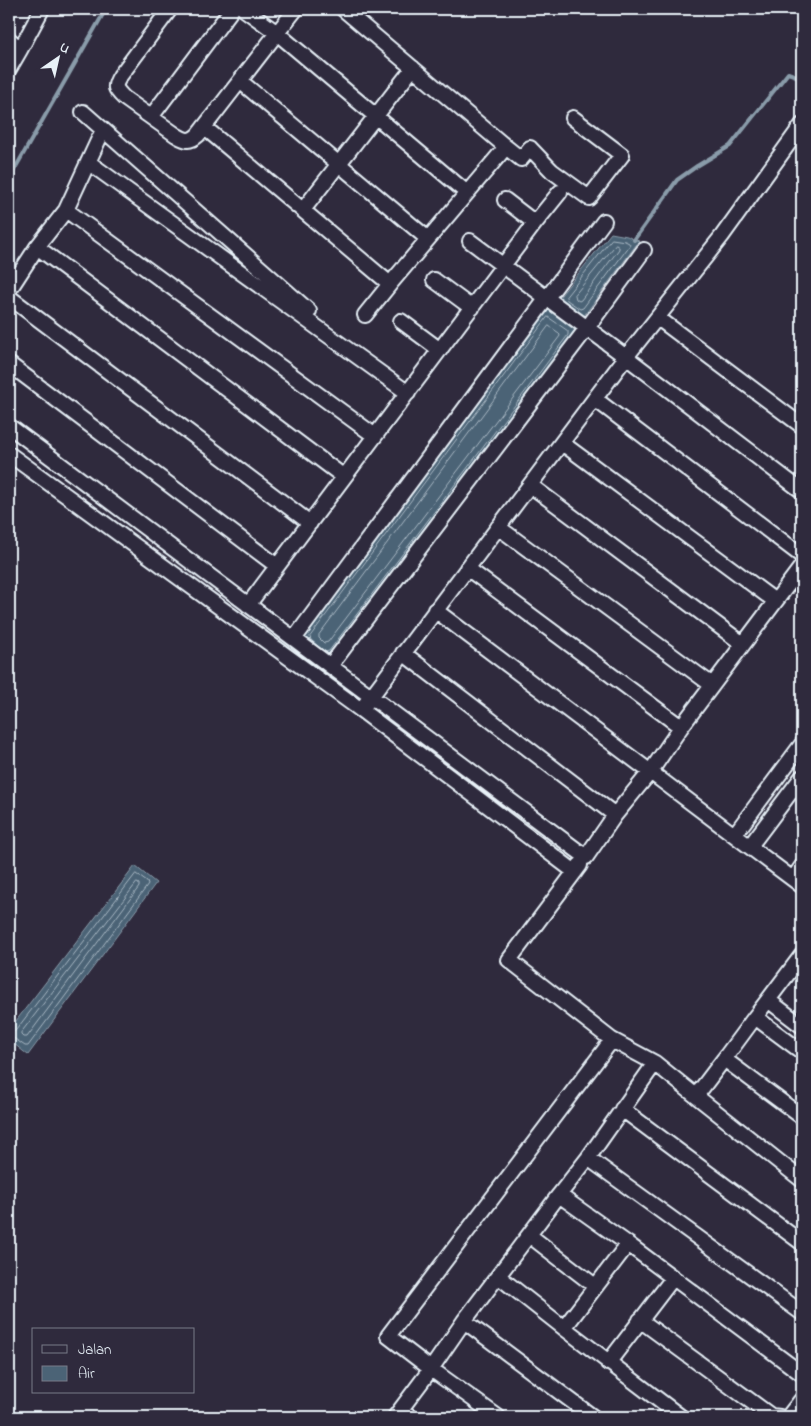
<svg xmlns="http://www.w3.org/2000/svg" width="811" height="1426" viewBox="0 0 811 1426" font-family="'Indie Flower',sans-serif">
<rect width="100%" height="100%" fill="#2f2a3d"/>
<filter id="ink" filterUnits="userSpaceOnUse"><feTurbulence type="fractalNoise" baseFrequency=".02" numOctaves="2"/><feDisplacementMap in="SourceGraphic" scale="10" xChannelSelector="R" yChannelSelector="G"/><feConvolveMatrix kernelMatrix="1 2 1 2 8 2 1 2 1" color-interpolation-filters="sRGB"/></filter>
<g filter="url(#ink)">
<path fill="#4b6376" stroke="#8a9caa" d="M611 233 627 236 633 239 639 241 583 317 557 300Z
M547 309 577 332 328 660 302 639Z
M135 866 156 883 28 1055 9 1040V1030Z"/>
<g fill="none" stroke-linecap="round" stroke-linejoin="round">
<path stroke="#a9b8c4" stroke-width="1" d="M612 239 625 241 629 243 630 245 583 308 580 309 567 300 566 297Z
M616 245 619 247V249L581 300 579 301 576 299 575 295Z
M548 317 568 331V335L329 651 325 652 311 640 310 637Z
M549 326 559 333 560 336 328 642 324 643 319 638V635Z
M136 874 147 882 148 885 28 1046H25L12 1037 11 1033 15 1031Z
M137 883 139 884V887L27 1037H23L21 1035V1033Z"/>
<path stroke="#8a9caa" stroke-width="4" d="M9 179 106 9
M634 240 677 180 697 166 730 146 788 73 802 78"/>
<defs>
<path id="street" d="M170 9 120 76C113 87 115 89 124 98L176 135C185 140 189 143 198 135L277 33 467 193
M244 9 277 33 296 9
M343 9 506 147 390 284
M9 39 20 50 9 69
M20 50 42 9
M240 81 428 239
M83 112 309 311
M151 117 232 9
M204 127 390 284 365 315
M506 147 521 159 530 148 552 171 589 198 622 155 573 118
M88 162 408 393
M505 200 535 223
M66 210 375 436
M303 210 413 68
M470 241 626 357 802 491
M37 247 344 477
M434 280 472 308
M9 290 37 247 66 210 103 130
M9 297 310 523
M658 318 802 426
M401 321 440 350
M9 364 277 566
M595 399 802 556
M9 426 586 857 615 815 651 771 681 727 802 566
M562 443 775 601
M9 454 361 710
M530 485 743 644
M498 527 712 685
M467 568 681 727
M248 605 535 223 560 192
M435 610 802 886
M294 639 604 221
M403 653 615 815
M330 666 587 328 644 250
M735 834 802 744
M750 846 802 777
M580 865 509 960 612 1040 655 1063 696 1096
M575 872 361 710 626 357 722 236 802 125
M793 879 802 866
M802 955 768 1000 802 1026
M768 1000 755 1017 802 1052
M755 1017 724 1059 802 1117
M724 1059 696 1096 802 1180
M655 1063 588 1158 559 1195 628 1244 802 1374
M622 1109 802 1243
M588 1158 802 1313
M529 1235 595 1286
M498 1276 564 1328 681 1417
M640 1320 771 1416 780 1417
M464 1321 593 1417
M564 1328 628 1244
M608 1363 673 1278
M401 1410 411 1417
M395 1417 431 1369 464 1321 559 1195
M498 1417 431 1369 388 1336 612 1040
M788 1417 802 1399"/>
</defs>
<use href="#street" stroke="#e8f1f8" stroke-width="18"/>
<use href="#street" stroke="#2f2a3d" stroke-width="14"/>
</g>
</g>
<rect width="811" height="1426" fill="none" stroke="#2f2a3d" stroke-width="30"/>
<rect x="15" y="15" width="781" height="1396" fill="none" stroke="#e8f1f8" stroke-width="2" filter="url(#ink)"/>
<rect x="32" y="1328" width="162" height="65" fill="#2f2a3d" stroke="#797a88"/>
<rect x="42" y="1345" width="25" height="8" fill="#2f2a3d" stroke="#797a88"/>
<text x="78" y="1354" font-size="15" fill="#e8f1f8">Jalan</text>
<rect x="42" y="1366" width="25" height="15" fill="#4b6376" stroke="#797a88"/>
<text x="78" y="1378" font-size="15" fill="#e8f1f8">Air</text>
<g transform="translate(58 58) rotate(34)" stroke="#2f2a3d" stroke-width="4" paint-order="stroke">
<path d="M0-4L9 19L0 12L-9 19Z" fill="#e8f1f8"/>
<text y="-8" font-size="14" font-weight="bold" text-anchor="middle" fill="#e8f1f8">U</text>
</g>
</svg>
